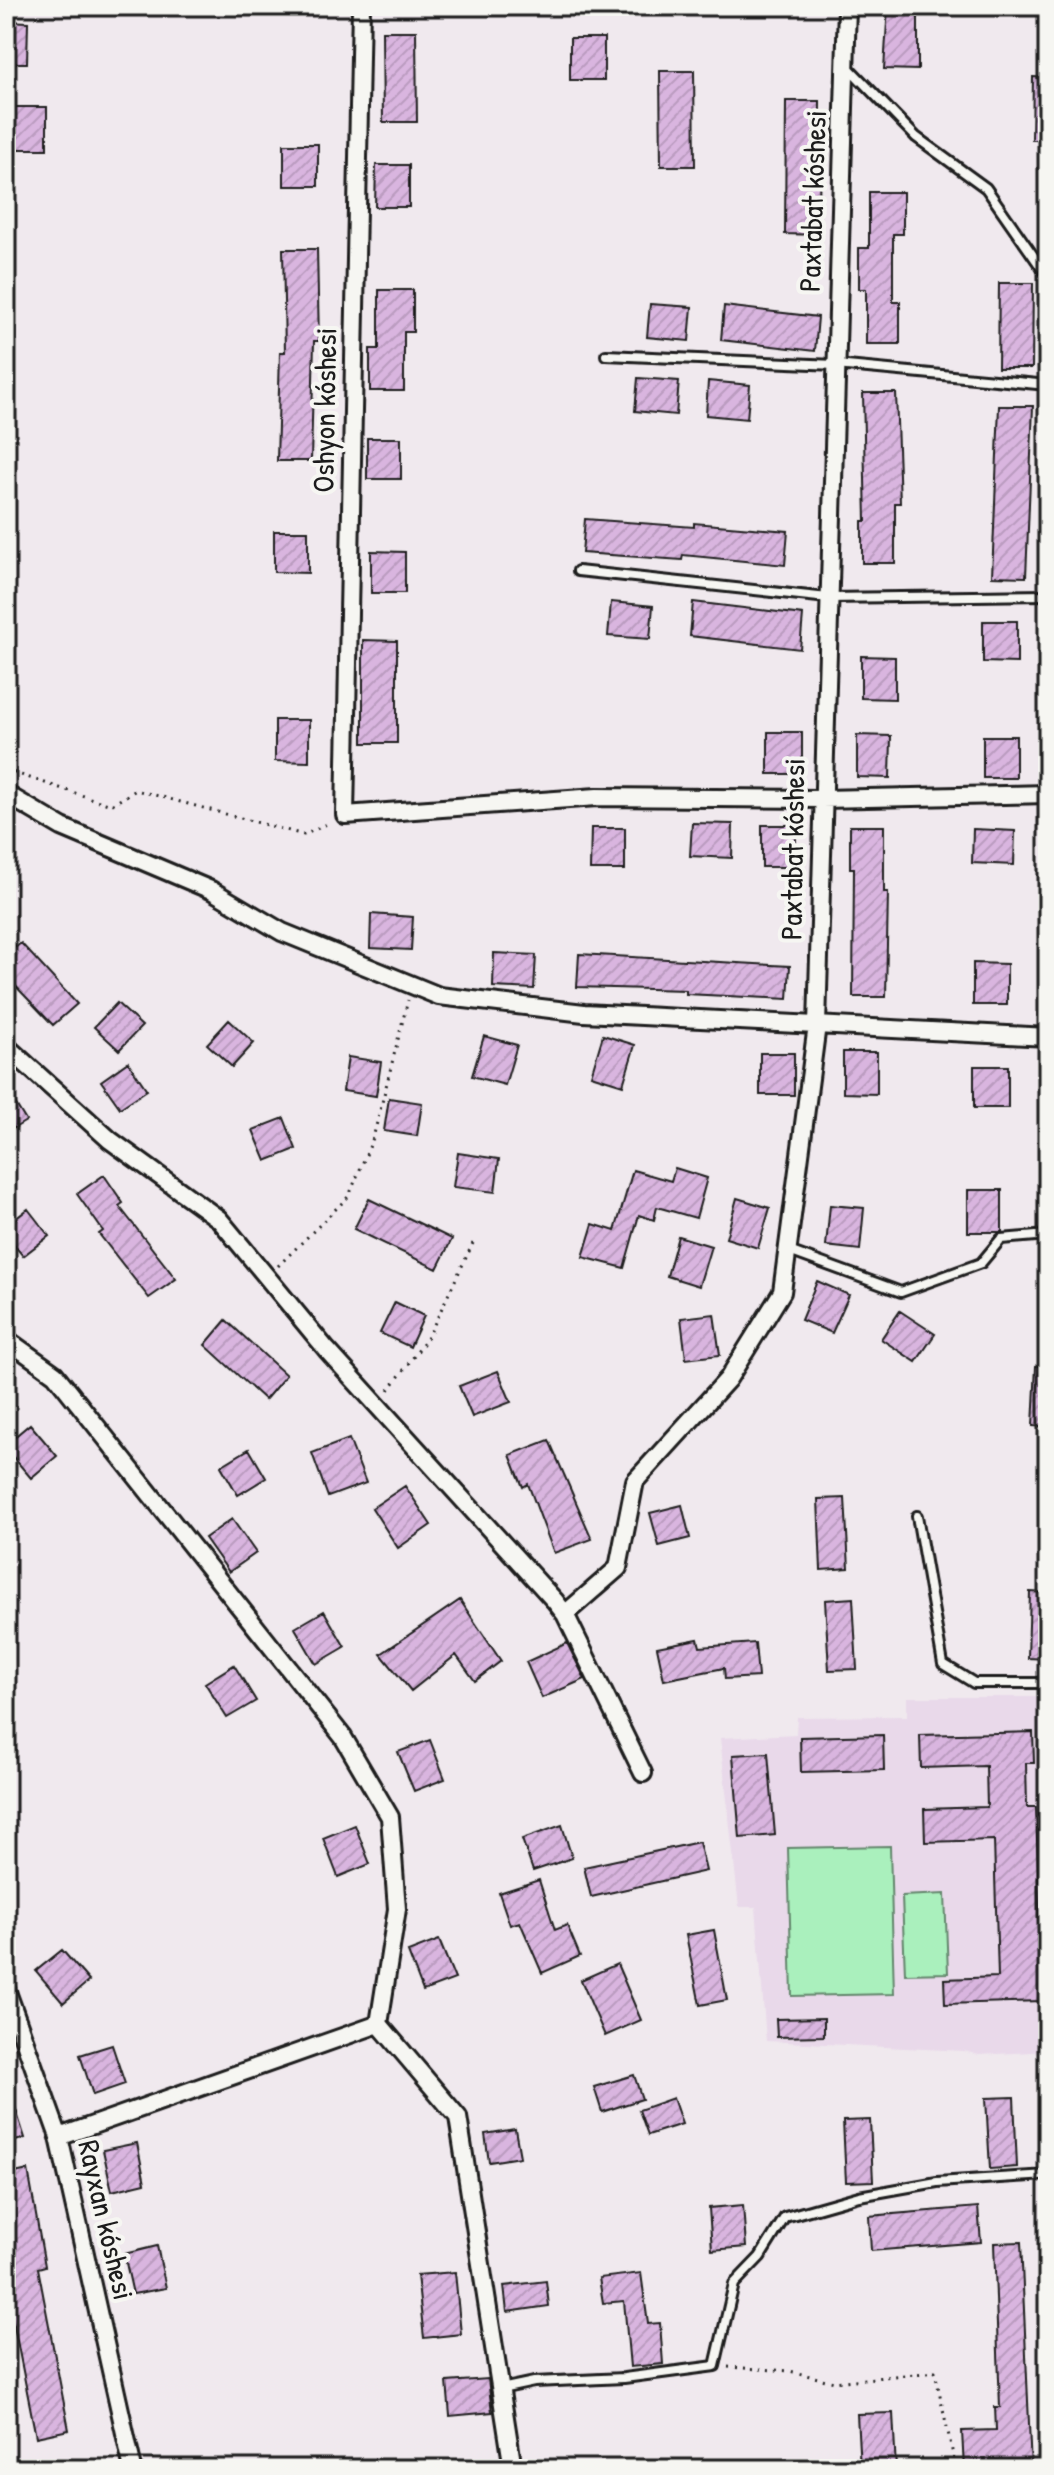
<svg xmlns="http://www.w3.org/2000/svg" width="1054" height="2475" viewBox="0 0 1054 2475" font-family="'Patrick Hand',sans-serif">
<defs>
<pattern id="building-hatch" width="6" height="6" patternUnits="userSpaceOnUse" patternTransform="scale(2)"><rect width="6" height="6" fill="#d9b5df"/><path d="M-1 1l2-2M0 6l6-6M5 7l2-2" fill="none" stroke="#ba9bbf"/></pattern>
</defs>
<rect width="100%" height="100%" fill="#f0e9ee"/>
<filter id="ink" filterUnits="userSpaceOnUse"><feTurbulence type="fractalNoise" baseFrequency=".0125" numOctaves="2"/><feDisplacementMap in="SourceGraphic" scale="16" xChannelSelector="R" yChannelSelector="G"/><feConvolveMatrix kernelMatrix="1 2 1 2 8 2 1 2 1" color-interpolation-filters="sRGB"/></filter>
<g filter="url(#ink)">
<path fill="#e9d9ea" d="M907 1697H1048V2051L979 2055 964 2051 766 2041 756 1907H739L720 1738 796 1734 797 1717 907 1716Z"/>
<path fill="#aaf0bd" stroke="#63866c" stroke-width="2" d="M890 1846 894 1994 792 1996 788 1848Z
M945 1894 948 1973 905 1974 902 1896Z"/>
<path fill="url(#building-hatch)" stroke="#1c1c1c" stroke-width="2" d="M888 6H918V70L884 69Z
M6 21 28 22 27 63H6Z
M382 31H416L417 122H383Z
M570 38H604V80H570Z
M660 71H694L695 166H661Z
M1033 77 1048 78V140H1032Z
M786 101H820L819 235 785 234Z
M13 107H47V149H13Z
M284 144H318V186H284Z
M376 165H409V207H375Z
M869 192H903V234H893V302H900V344H866V289H859V248H869Z
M283 249H317L319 341H314L311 461H277L280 352H285Z
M999 283H1033L1032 368H998Z
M379 290H413V332H404V391H370V349H379Z
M650 304 692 307 689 341 647 337Z
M724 306 818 317 815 351 721 340Z
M638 378 679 381 676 415 635 411Z
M708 381 750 385 747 419 706 415Z
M863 393H896L900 503H895V563H862V521H866Z
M999 406H1033L1026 577 992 576Z
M367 438H401V479H367Z
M585 519 694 527V523L788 531 785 565 683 555 682 560 582 553Z
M274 531H308V573L274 572Z
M371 551 405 552V593H371Z
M611 602 653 606 650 639 608 636Z
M693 602 803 615 800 649 690 636Z
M983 621H1017V663L983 662Z
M363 640 397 641V743H363Z
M861 656 895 657V699L861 698Z
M275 720H309V762L275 761Z
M768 732H802V774H768Z
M857 735 891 736 890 778 857 777Z
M983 736H1016V778H983Z
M692 823 733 824 732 858 690 856Z
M762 825H796V867H762Z
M850 826H884V892H888L886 997H853L854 868H850Z
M591 828H625V870H590Z
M973 829 1015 831 1014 865 972 863Z
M371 914 413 917 411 950 370 948Z
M6 934 16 947 21 943 77 1004 53 1025 6 976Z
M494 953 536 955 534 989 493 987Z
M579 954 790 966 788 999 686 994V990L577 987Z
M973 963 1007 964V1005H973Z
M117 1003 142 1026 119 1050 94 1027Z
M229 1020 254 1043 232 1067 207 1044Z
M603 1035 635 1045 623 1085 591 1075Z
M484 1036 517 1045 505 1085 472 1076Z
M843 1052H877V1094L843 1093Z
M760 1053H794V1095H760Z
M348 1057 381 1062 376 1096 343 1091Z
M128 1062 147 1090 120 1108 101 1081Z
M974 1066H1008V1108H974Z
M6 1088 26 1121 6 1133Z
M389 1098 422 1103 417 1136 384 1131Z
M284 1118 296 1149 266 1161 253 1130Z
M458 1153 499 1159 495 1192 453 1187Z
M675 1168 707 1178 696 1218 657 1207 654 1220 639 1215 624 1268 583 1257 593 1224 615 1231 633 1170 671 1181Z
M104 1175 123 1203 119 1206 176 1279 149 1298 99 1234 103 1231 77 1194Z
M968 1190H1002V1232H968Z
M737 1198 770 1208 758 1248 726 1238Z
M369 1199 452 1239 437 1269 354 1229Z
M830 1205 864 1208 860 1250 826 1246Z
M28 1209 49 1236 23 1256 6 1235V1226Z
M678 1236 711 1246 699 1286 667 1276Z
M817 1281 849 1295 832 1333 801 1320Z
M395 1302 424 1316 410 1347 380 1333Z
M900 1311 935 1334 916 1362 881 1339Z
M714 1314 720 1355 686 1359 681 1318Z
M226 1320 286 1375 265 1400 205 1345Z
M1036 1366H1048V1427L1033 1426Z
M498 1371 511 1402 472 1417 459 1386Z
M30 1424 57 1456 31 1478 6 1449V1444Z
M349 1439 366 1483 328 1497 312 1453Z
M549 1440 592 1539 554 1553 528 1484 523 1487 510 1455Z
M249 1449 266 1478 238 1495 221 1466Z
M405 1486 431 1525 398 1548 372 1508Z
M845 1498 849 1568 821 1570 818 1499Z
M682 1505 690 1538 659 1546 650 1513Z
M232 1519 256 1553 229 1572 205 1538Z
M1030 1592 1048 1593V1659L1028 1658Z
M853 1598 857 1669 829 1670 825 1600Z
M460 1600 501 1661 475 1681 456 1655 411 1691 381 1654Z
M324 1611 345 1647 316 1664 295 1628Z
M698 1639 700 1647 755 1643 758 1677 725 1679 724 1668 664 1680 657 1647Z
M567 1643 585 1679 542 1698 526 1662Z
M234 1665 256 1701 227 1718 205 1683Z
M1033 1732 1034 1763H1026L1027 1807H1036L1042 2001 945 2004 944 1979 998 1977 994 1840 925 1842 924 1809 987 1807 986 1766 921 1768 920 1735Z
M883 1735 884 1770 801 1772 800 1737Z
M430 1740 445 1779 414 1791 398 1752Z
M768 1753 775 1835 740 1838 733 1755Z
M355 1825 370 1864 338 1877 323 1838Z
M562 1825 572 1858 533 1871 522 1839Z
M699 1842 706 1871 591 1897 584 1867Z
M539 1880 555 1930 567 1925 580 1956 542 1973 520 1922 510 1925 499 1893Z
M714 1930 727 2000 700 2005 686 1935Z
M439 1940 455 1979 423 1991 408 1952Z
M62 1950 89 1981 63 2003 36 1971Z
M617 1964 641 2020 605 2036 581 1980Z
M824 2018V2036L777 2037 776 2019Z
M112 2045 125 2084 93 2095 80 2055Z
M634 2075 642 2099 602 2112 594 2087Z
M9 2088 25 2138 6 2144V2089Z
M1014 2097 1017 2167 990 2169 986 2098Z
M673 2098 682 2124 648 2135 639 2110Z
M870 2120 873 2181 846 2182 843 2121Z
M515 2129 520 2157 489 2162 485 2134Z
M137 2143 145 2183 112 2191 103 2150Z
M28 2170 45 2266 38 2268 69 2430 36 2437 6 2285 14 2283 6 2247V2175Z
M743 2205 746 2247 712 2250 709 2208Z
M978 2207 981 2242 871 2251 869 2216Z
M1021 2242 1031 2469H964L962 2431 996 2430 995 2407H1000L994 2243Z
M157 2246 166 2288 133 2294 124 2254Z
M455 2272 461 2334 424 2338 417 2275Z
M641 2273 648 2324 660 2323 663 2364 630 2367 624 2301 603 2303 599 2278Z
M546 2281 549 2306 507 2312 504 2286Z
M488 2379 492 2412 450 2416 447 2382Z
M893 2413 896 2469H860L857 2414Z"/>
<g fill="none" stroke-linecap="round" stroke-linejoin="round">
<defs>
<path id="service" d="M846 65 916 137 986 188 1048 277
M606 355 836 365 1048 385
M578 571 828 598 1048 595
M789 1251 901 1292 981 1263 1001 1239 1048 1235
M917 1516 943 1664 974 1683H1048
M501 2389 534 2382 624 2378 715 2366 734 2284 760 2257 785 2217 859 2196 937 2182 1048 2175"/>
<path id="minor" d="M361 6 345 815 597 797 822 799 1048 794
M6 794 62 827 211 890 282 932 439 996 584 1013 1048 1037
M6 1046 110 1140 219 1219 327 1350 555 1601 565 1614 643 1773
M6 1339 55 1374 343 1737 390 1817 397 1909 379 2024 458 2117 513 2469
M565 1614 618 1568 635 1481 728 1379 782 1292 817 1025 847 6
M6 1989 59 2137 133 2469
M59 2137 379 2024"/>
</defs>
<use href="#service" stroke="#1c1c1c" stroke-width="14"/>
<use href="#minor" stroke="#1c1c1c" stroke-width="22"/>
<path stroke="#1c1c1c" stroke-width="3" stroke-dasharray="2 6" stroke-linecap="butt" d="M6 770 111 805 136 790 304 835 331 822
M278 1266 349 1196 373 1138 408 1000
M389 1390 428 1337 474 1241
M728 2367 790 2371 834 2382 935 2372 956 2469"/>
<use href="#service" stroke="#f6f6f2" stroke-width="8"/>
<use href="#minor" stroke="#f6f6f2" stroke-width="16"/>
</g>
</g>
<g text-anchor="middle" stroke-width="8" stroke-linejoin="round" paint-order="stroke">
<g font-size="30" fill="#1c1c1c" stroke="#f6f6f2">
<text transform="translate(813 201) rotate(-88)" y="10">Paxtabat kóshesi</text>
<text transform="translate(325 410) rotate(-89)" y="10">Oshyon kóshesi</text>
<text transform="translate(793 849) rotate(-89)" y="10">Paxtabat kóshesi</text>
<text transform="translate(106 2220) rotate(77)" y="10">Rayxan kóshesi</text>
</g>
</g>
<rect width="1054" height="2475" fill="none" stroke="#f6f6f2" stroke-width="32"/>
<rect x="16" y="16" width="1022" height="2443" fill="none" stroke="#1c1c1c" stroke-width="3" filter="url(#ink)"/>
</svg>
